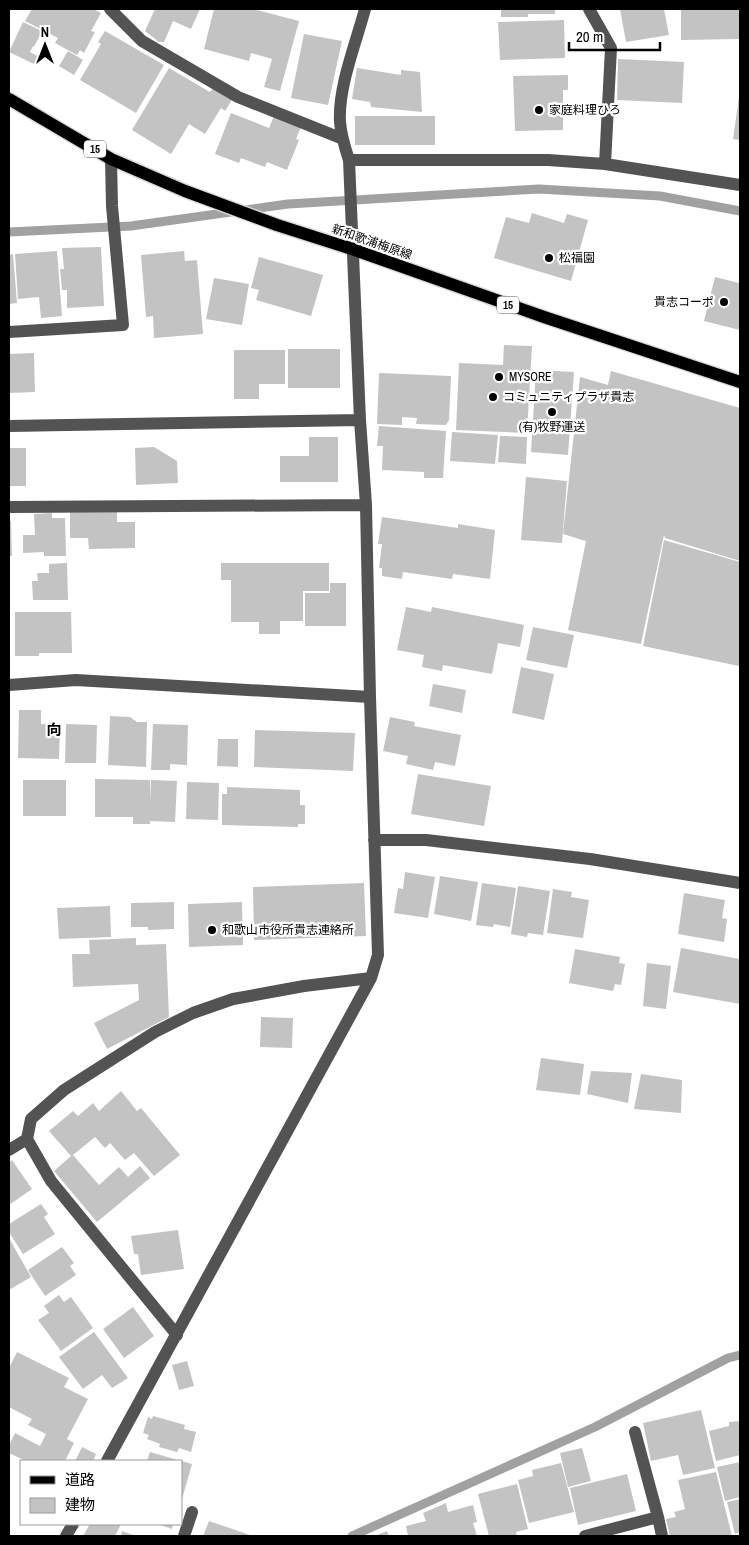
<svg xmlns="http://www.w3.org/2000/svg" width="749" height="1545" viewBox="0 0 749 1545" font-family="'Archivo Narrow','Noto Sans JP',sans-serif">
<rect width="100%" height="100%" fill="#fff"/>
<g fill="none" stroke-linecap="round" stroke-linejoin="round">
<path stroke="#a1a1a1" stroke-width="9" d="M9 232 131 226 288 204 539 189 660 196 740 211
M352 1536 595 1427 728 1358 740 1355"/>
</g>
<path fill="#c3c3c3" d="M32 9H94L101 13 91 31 95 32 84 53 80 50 77 55 55 43 58 38 25 21Z
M155 9H200L191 29 173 21 164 42H159L145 31Z
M214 9H253L299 21 280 91 264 87 272 59 251 53 249 61 204 49Z
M501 9H555V14H528V17H501Z
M620 9H664L669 35 626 42Z
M681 9H740V39L681 40Z
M564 20 565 58 500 60 498 22Z
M23 22 42 31 34 47 33 46 30 52 39 57 36 65 9 52Z
M105 31 164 65 136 113 80 80 101 44 98 42Z
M304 34 342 41 328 105 291 98Z
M68 51 83 60 74 75 59 66Z
M618 59 684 62 682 103 617 100Z
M169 68 210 92 213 88 232 100 225 111 221 108 205 134 189 124 171 154 132 130Z
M357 68 401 75V70L420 72 422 112 371 107 370 102 352 99Z
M568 75V90H563V130L515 131 513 76Z
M739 97H740V140L733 139Z
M231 113 269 128 274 116 301 127 296 139 299 140 287 170 267 162 265 167 241 158 239 163 215 154Z
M355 116H435V145H355Z
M532 213 564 223 567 214 588 220 571 281 494 258 506 217 529 223Z
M101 247 104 306 67 308V290H62L60 269H64L62 248Z
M57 251 62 316 41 318 39 297 18 299 15 254Z
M184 251 185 261 197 260 203 334 154 338 153 316 146 317 141 255Z
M13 254 17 303 9 304V255Z
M259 257 323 275 311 316 256 300 259 290 251 288Z
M715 277 739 283 740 279V330L704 321Z
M214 278 249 284 242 325 206 319Z
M504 345 532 346 527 433 456 430 459 363 503 365Z
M288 349H340V388H288Z
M234 350H285V384H259V399H234Z
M34 353 35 392 9 393V354Z
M536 370 574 372 568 455 531 452Z
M611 371 740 408V561L665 538 664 535 641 644 568 630 586 541 563 534 580 377 608 385Z
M379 373 451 376 449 420 446 425 416 424 417 418 402 417V425L377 424Z
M379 426 446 431 443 478H424V472L382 470 383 446H377Z
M452 432 498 435 495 464 450 461Z
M500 436 527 437 526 464 498 462Z
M309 437H338V482H280V456H309Z
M154 447 177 461 178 483 136 485 135 448Z
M9 448H26V486H9Z
M526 477 567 481 562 543 521 540Z
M117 511V522H135V548L89 549 88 538H70V512Z
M52 513V518H65L66 556H44V552L23 553V535H35L34 514Z
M382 517 458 528V524L495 530 490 579 453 574 452 579 403 572 402 579 382 576V568H379L382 544H378Z
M11 521 12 556H9V522Z
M664 540 740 562 739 666 643 646Z
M67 563 68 600H33L32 581H38L37 573H49V564Z
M221 563H329V591H303V621H280V634H259V622H231V580H221Z
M330 583H346V626H305V593H330Z
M406 607 431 612 432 607 524 625 520 647 498 643 492 674 443 665 442 671 422 667 424 655 397 650Z
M15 612H71L72 653H39V656H15Z
M533 627 574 635 567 668 526 660Z
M521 667 554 674 544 720 512 713Z
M433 684 466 690 462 713 429 706Z
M19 710H41V724L60 725 59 759 18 758Z
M110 716 130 717 137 722H147L146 767 108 765Z
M390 717 415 722 414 726 461 735 455 766 435 762 433 770 406 764 408 756 383 751Z
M66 724 97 725 96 763H65Z
M153 724 188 725 187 765 170 764V770H151Z
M255 730 355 733 353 771 254 767Z
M218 739H238V767L217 766Z
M418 774 491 786 484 826 411 814Z
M95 779 150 780V802L151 780 177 781 175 822 150 821V824H133V817H95Z
M23 780H66V816H23Z
M187 782 219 783 218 820 186 819Z
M227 787 300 790V805H305V824H298V827L222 825V794H227Z
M405 872 435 877 428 918 394 913 398 888 403 889Z
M440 876 478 882 471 921 434 914Z
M364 883 366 936 254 940 253 887Z
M482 883 516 888 510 927 494 924 493 927 476 925Z
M518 886 550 891 543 935 528 933 527 937 511 934Z
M553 889 572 892 571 897 589 900 583 938 547 933Z
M684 893 725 900 722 918 727 919 724 942 678 934Z
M174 902V929L148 930V927H131V903Z
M242 902 243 945 189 947 188 904Z
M110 906 111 937 59 939 57 908Z
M136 938V945L166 944 169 1017 107 1049 94 1023 139 1000 138 984 73 987 72 954H90L89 940Z
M681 948 740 959V1004L673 992Z
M575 949 620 957 619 963 625 964 621 985 615 984 613 991 569 983Z
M647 963 671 966 666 1009 643 1006Z
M261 1017 293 1018 292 1048 260 1047Z
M541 1058 584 1064 580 1095 536 1090Z
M591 1071 632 1073 628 1103 587 1094Z
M641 1074 682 1080 681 1113 634 1109Z
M121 1091 137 1111 141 1108 180 1155 154 1176 134 1153 125 1160 110 1143 105 1148 95 1137 73 1155 99 1185 119 1167 128 1177 140 1166 150 1178 97 1222 54 1171 71 1156 49 1131 73 1111 78 1116 93 1103 99 1111Z
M12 1160 32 1189 9 1205V1163Z
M41 1204 48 1214 44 1217 55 1234 23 1254 9 1232V1224Z
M178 1230 184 1269 141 1275 138 1254H134L131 1236Z
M9 1238 31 1277 9 1290Z
M62 1247 74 1263 70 1266 76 1275 45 1296 28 1270Z
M59 1295 64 1302 71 1297 93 1328 61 1351 38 1320 49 1313 44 1306Z
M133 1307 154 1336 124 1358 103 1329Z
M94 1332 128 1378 112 1388 102 1375 83 1389 59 1357Z
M17 1352 69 1378 64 1387 88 1399 67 1439 74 1443 65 1461H26L9 1453V1445L15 1433 40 1446 46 1434 28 1425 32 1419 9 1407V1368Z
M187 1361 194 1386 179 1390 172 1365Z
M701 1410 715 1468 683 1475 678 1455 651 1461 643 1423Z
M153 1416 185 1425 184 1429 196 1432 191 1452 179 1448 177 1452 159 1447 160 1444 147 1439 149 1435 143 1433 148 1417 152 1419Z
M740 1421V1455L716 1461 709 1431 729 1426V1422Z
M82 1447 96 1454 93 1461H75Z
M582 1448 591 1481 568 1487 560 1453Z
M150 1452 181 1461H147Z
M181 1461 192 1464 182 1499H181Z
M740 1462V1497L725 1501 717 1467Z
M561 1463 574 1512 529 1523 518 1480 533 1476 532 1470Z
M716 1472 732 1536H670L666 1519 676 1517 674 1512 685 1509 678 1480Z
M627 1474 636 1511 578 1525 570 1488Z
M517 1484 528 1529 516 1532 517 1536H489L478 1494Z
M740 1499V1532L735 1534 727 1502Z
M446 1503 448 1512 473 1505 477 1522 473 1523 477 1536H408L406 1526 426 1521 423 1513Z
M209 1521 250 1535 249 1536H203Z
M90 1524H121L115 1536H83Z
M158 1524H173L172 1529Z
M122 1531 136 1536H121Z
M387 1531 389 1536H374Z"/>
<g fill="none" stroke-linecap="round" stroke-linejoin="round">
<defs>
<path id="major" d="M9 99 111 159 185 191 277 225 352 249 544 317 740 382"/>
</defs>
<use href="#major" stroke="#dbdbdb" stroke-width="15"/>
<path stroke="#535353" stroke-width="12" d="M110 9 142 41 238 97 343 139
M589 9 611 48 605 164
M349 160H548L605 164 740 185
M9 332 123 325 112 206 111 159
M9 426 360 420
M9 507 366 505
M9 685 76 680 370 697
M374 840H426L590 859 740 883
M27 1139 51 1181 177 1335
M9 1150 27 1139 31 1119 64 1090 155 1032 193 1013 233 999 304 986 371 978
M635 1432 658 1517
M107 1461 371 978 378 955 370 697 366 505 360 420 349 160C345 148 341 135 340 122 338 87 356 43 365 9
M66 1536 73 1524
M184 1536 192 1512
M585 1536 658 1517 662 1536"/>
<use href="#major" stroke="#000" stroke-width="12"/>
</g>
<g fill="#000" stroke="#fff" stroke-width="2">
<circle cx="539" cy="110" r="5"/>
<circle cx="549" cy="258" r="5"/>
<circle cx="724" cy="302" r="5"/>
<circle cx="499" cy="377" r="5"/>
<circle cx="493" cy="397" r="5"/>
<circle cx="552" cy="412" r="5"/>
<circle cx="212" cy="930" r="5"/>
</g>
<g text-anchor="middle" stroke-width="4.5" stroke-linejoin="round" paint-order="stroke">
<g fill="#fff" stroke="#4c4c4c" stroke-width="1">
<rect x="84" y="140.5" width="22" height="17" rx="4"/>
<rect x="497" y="296.5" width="22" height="17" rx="4"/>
</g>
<g font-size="11" font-weight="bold" fill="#000">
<text x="95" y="153">15</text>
<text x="508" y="309">15</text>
</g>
<g font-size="12" fill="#000" stroke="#fff" text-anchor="start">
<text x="549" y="114">家庭料理ひろ</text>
<text x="559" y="262">松福園</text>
<text x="714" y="306" text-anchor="end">貴志コーポ</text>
<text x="509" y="381">MYSORE</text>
<text x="503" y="401">コミュニティプラザ貴志</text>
<text x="552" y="431" text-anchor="middle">(有)牧野運送</text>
<text x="222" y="934">和歌山市役所貴志連絡所</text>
</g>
<g font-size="12" fill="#000" stroke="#fff">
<text transform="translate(372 242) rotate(19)" y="4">新和歌浦梅原線</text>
</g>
<g font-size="15" font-weight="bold" fill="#000" stroke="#fff">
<text x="54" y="735">向</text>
</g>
</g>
<rect width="749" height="1545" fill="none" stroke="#000000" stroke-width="20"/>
<rect x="20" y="1460" width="162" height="65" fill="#ffffff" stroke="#999999"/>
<rect x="30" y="1476" width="25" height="8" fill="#000000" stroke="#999999"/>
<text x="65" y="1485" font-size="15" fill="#000000">道路</text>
<rect x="30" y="1498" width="25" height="15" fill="#c3c3c3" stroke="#999999"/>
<text x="65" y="1510" font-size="15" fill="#000000">建物</text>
<g transform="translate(45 45)" stroke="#ffffff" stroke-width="4" paint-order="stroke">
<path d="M0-4L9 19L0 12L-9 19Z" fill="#000000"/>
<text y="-8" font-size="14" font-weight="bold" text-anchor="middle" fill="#000000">N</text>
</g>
<path d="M569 42v8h91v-8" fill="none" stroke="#000000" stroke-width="2.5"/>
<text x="576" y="42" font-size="15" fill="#000000" stroke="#ffffff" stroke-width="4" paint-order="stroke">20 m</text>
</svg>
